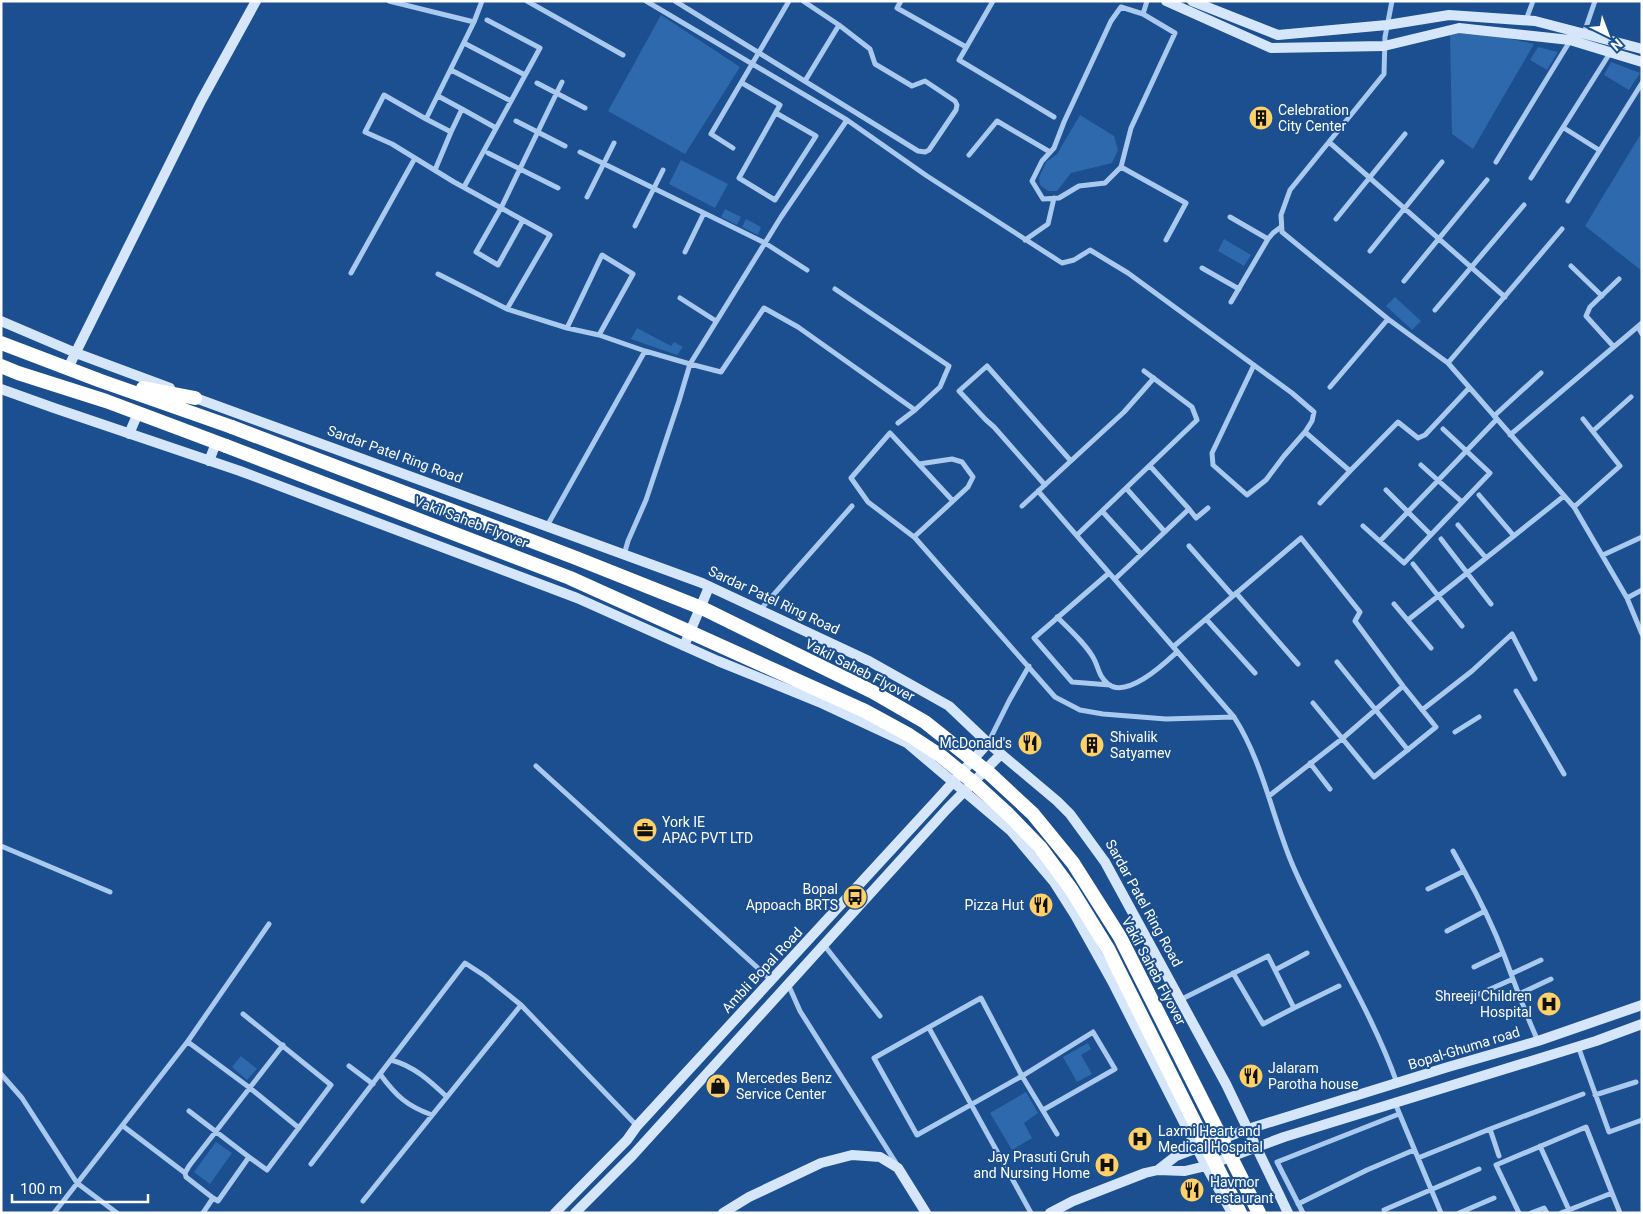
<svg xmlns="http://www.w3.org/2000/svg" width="1643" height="1214" viewBox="0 0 1643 1214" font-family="Roboto,sans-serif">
<rect width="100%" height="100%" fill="#1b4f8f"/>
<path fill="#2e69ad" d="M661 15 740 67 685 154 608 111Z
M1470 33 1502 37 1534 44 1473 149 1452 134 1450 34Z
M1538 47 1558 52 1547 70 1530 60Z
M1611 62 1640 73 1629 90 1604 75Z
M1080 115 1114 136 1118 150 1112 163 1071 173 1057 191H1048L1040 185 1039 178 1046 162 1057 154Z
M1642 132V271L1585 226Z
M681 160 728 184 715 208 669 184Z
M725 209 741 217 737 225 721 217Z
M746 219 761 227 758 235 742 227Z
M1224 239 1251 255 1244 266 1218 251Z
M1395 297 1421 321 1412 330 1386 306Z
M637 328 671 346 674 342 683 347 677 355 631 339Z
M1088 1043 1091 1049 1081 1055 1092 1074 1077 1082 1063 1057Z
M241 1056 257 1069 247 1080 232 1067Z
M1026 1092 1038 1113 1024 1123 1032 1138 1012 1150 990 1113Z
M216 1142 232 1153 210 1184 194 1172Z"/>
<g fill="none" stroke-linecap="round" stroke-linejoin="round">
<path stroke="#a9c9ee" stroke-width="5" d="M389 1 474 22
M527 1 623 55
M646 1 847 120 927 176 1062 263 1074 260 1090 250 1128 273 1292 393 1314 412 1312 421 1305 432 1350 471 1398 422 1418 438 1425 435 1469 388
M675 1 918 151 925 152 929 150 956 110 957 105 955 101 925 81 912 86 875 64 870 49 839 25 803 1
M901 1 897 8 966 47
M993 1 959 60 1054 117
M1392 1 1385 37 1384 74 1290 190 1281 215 1282 232 1388 319 1448 363 1574 507 1627 598 1642 634
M1143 14 1121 7 1111 21 1064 122 1054 148 1042 161 1032 181 1043 199 1059 198 1079 186 1105 183 1121 167 1131 128 1175 33 1143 14 1147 1
M1526 20 1533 1
M1584 33 1595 1
M464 43 525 75
M451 70 511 101
M805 81 839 25
M537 83 585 108
M742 83 780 105 739 178 775 200 816 136 776 113
M438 96 462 109 451 132
M462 109 496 128
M426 119 384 95 365 132 392 144 454 182 550 235 507 309
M516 121 565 146
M1564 128 1599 150
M1329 142 1505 297
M733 148 711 134 789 1
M580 152 765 243 807 270
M488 153 558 188
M969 155 997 121 1050 152
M1496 162 1570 41
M1121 167 1186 203 1166 240
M435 170 451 132 426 119 474 22 482 1
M1531 178 1610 53
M464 187 540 48 487 20
M587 197 614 143
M1568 201 1642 83
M1230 217 1268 239
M1336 219 1405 134
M523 220 498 265 476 252 501 208 562 82
M635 226 663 170
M1025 240 1048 224 1054 198
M1370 251 1442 162
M685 252 704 213
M1571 266 1602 296
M1202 268 1239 289
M351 273 415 158
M438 274 507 309 567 328 599 335 645 351
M1404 281 1487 180
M835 289 949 366 940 387 915 410 898 423
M680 298 716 321
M1231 302 1268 239 1273 233 1281 227
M1435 310 1524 205
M1638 327 1642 334
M567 328 602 255 633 274 599 335
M1614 347 1586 316 1590 307 1619 279
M1448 363 1562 229
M1254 365 1212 453 1213 465 1247 495 1266 480 1284 456 1305 432
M1330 387 1388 319
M1494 416 1541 373
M1593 431 1631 397
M1510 435 1642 323
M919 464 952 459 962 462 973 477 968 487 953 501
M1421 465 1462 502
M1150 466 1189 509
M1045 485 994 427 986 420 959 391 987 366 1071 461
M1126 488 1165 532
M1386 490 1430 534
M1038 491 1234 717
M1479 495 1514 536
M1320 503 1350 471
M1022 506 1124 412 1154 378
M1574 507 1620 466 1583 419
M1102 511 1141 554
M1458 525 1486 558
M547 526 645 351 690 364 781 217 847 120
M1363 526 1404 563 1490 473 1443 429
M1077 535 1197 420 1192 407 1144 371
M914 537 953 501 890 433 851 478 868 502 914 537 916 539 1055 697 1080 710 1103 714 1166 719 1234 717C1263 762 1272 817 1293 866 1325 940 1370 1007 1397 1083
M1441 539 1491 604
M1380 541 1497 419
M1189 546 1233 596
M624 555 628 541 646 500 679 401 690 364 721 372 764 308 798 327 915 410
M1603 555 1642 537
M1413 564 1462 626
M1109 573 1034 638 1072 682 1110 685
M1115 579 1189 509 1196 518 1208 508
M1236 593 1298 664
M1627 598 1642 590
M1394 604 1431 648
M760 610 852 506
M1057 617C1069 629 1088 646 1095 661 1099 670 1099 676 1108 684 1127 699 1164 664 1177 652
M1206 619 1255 673
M1408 620 1564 496
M1173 647 1301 538 1360 612 1355 621 1403 686 1436 727 1374 777 1313 703
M1337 662 1408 750
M1516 691 1564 774
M1422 710 1472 671 1512 634 1535 679
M1455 732 1479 717
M988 743 1009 701 1029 666
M1310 763 1330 789
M536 766 771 980
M1269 796 1343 738 1403 686
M1 846 110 892
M1453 851 1464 871
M1428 889 1464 871C1479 898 1493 926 1504 955 1515 984 1525 1013 1538 1041
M1447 931 1485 911
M824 945 880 1016
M1474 967 1503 953
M1275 970 1307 953
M1233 973 1263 1024 1294 1008
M1511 974 1541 960
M788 984 800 1011 896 1163
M1479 994 1513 979
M1519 994 1551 979
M1180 1000 1268 956 1294 1008 1339 986
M243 1014 331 1085 267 1170 249 1157
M929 1028 1031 1213
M188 1042 250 1088 299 1128
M1578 1046 1609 1132 1642 1120
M391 1060C414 1066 430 1081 447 1097
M349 1066 373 1084
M1 1074 22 1098 77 1183 117 1213
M380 1074C396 1096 407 1106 432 1115
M1595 1095 1636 1082
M1395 1103 1441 1213
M1043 1110 1115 1069 1093 1032 1022 1076 917 1135 874 1058 981 998 1022 1076 1057 1134
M189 1111 249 1157 218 1201 213 1198
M123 1126 185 1173
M1540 1146 1569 1210
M1499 1156 1490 1129 1583 1094
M1418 1158 1490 1129
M311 1164 465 963 485 976 521 1005 637 1126
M363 1201 521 1005
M1298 1204 1367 1170 1414 1150
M1384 1210 1479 1169
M54 1213 188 1041 269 924
M203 1213 213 1198 186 1177 185 1173 189 1166 283 1045
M1303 1213 1277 1162 1399 1114
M1459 1213 1494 1198
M1519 1213 1496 1165 1586 1127 1612 1193
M1531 1213 1544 1208 1547 1213
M1561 1213 1612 1193 1620 1213"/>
<path stroke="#d6e6fa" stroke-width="10" d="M1166 1 1271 48 1384 46 1459 28 1570 40 1642 62
M1192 1 1278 35 1387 25 1449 15 1535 21 1642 49
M1 321 76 353 170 388
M68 368 201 101 256 1
M1 389 54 408 240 471 577 598 718 661 819 702 907 743 1011 831 1054 882 1075 915 1112 981 1206 1166 1232 1213
M190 396 702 583 869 661 949 706 988 743 1057 801 1070 814 1105 862 1226 1084 1288 1213
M129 434 138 413
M209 461 216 443
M684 646 709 587
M1158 1170 1176 1156 1248 1129 1448 1067 1538 1041 1642 1005
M555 1213 627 1140 637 1126 937 800 988 743
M575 1213 633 1155 947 809 1001 754
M723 1213 749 1197 821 1163 852 1155 880 1157 898 1168 926 1213
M1050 1213 1073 1201 1145 1173 1158 1170 1185 1171 1206 1166 1284 1137 1596 1041 1642 1024"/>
<path stroke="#fff" stroke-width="14" d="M1 343 101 381 232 427
M1 366 18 373 106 401 226 446
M143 388 195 398"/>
<path stroke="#fff" stroke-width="14" d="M232 427 576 558 704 609 873 692 925 722 990 774 1033 814 1073 863 1120 937 1259 1213
M226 446 570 578 865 711 909 735 941 756 974 783 1008 814 1040 847 1071 889 1108 949 1240 1213"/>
</g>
<defs>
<symbol id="building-disc" viewBox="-11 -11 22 22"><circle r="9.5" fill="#ffd166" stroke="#1b4f8f"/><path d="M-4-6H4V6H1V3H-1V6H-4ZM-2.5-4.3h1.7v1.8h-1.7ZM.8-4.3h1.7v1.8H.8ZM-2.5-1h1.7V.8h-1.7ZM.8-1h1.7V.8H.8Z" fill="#111"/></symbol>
<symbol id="restaurant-disc" viewBox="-11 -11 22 22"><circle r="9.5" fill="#ffd166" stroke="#1b4f8f"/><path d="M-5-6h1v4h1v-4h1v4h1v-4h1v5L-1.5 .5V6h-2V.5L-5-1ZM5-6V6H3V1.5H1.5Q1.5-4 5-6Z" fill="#111"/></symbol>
<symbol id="office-disc" viewBox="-11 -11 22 22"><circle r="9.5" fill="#ffd166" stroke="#1b4f8f"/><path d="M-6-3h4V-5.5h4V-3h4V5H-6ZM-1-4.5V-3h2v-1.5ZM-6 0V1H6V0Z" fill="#111"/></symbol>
<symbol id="bus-disc" viewBox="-11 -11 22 22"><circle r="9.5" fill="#ffd166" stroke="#1b4f8f"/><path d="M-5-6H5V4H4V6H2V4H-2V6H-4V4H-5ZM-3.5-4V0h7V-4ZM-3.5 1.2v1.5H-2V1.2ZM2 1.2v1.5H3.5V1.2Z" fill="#111"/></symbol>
<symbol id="hospital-disc" viewBox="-11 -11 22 22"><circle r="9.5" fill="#ffd166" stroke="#1b4f8f"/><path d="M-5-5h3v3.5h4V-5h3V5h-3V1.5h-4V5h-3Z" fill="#111"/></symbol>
<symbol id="shop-disc" viewBox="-11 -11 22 22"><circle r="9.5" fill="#ffd166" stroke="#1b4f8f"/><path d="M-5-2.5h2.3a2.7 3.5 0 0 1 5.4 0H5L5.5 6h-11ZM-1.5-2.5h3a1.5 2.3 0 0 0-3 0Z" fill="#111"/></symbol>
</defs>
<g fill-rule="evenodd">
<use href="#building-disc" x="1247" y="104" width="28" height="28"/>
<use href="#restaurant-disc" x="1016" y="729" width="28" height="28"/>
<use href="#building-disc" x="1078" y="731" width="28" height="28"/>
<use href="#office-disc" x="631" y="816" width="28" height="28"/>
<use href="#bus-disc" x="841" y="883" width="28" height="28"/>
<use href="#restaurant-disc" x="1027" y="891" width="28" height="28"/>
<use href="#hospital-disc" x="1535" y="990" width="28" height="28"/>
<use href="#restaurant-disc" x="1237" y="1062" width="28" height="28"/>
<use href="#shop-disc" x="704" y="1072" width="28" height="28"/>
<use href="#hospital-disc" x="1126" y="1125" width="28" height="28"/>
<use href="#hospital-disc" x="1093" y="1151" width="28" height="28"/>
<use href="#restaurant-disc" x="1178" y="1176" width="28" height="28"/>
</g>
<g text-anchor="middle" stroke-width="4" stroke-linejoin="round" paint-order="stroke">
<g font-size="14" fill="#fff" stroke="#1b4f8f" text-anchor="start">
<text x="1278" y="115">Celebration<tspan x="1278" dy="16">City Center</tspan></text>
<text x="1110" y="742">Shivalik<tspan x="1110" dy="16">Satyamev</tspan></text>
<text x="1012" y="748" text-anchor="end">McDonald's</text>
<text x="662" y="827">York IE<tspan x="662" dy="16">APAC PVT LTD</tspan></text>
<text x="838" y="894" text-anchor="end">Bopal<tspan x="838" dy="16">Appoach BRTS</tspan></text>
<text x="1024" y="910" text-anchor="end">Pizza Hut</text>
<text x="1532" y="1001" text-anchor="end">Shreeji Children<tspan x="1532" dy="16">Hospital</tspan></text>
<text x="1268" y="1073">Jalaram<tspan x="1268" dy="16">Parotha house</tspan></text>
<text x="736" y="1083">Mercedes Benz<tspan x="736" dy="16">Service Center</tspan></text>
<text x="1158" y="1136">Laxmi Heart and<tspan x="1158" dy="16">Medical Hospital</tspan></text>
<text x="1090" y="1162" text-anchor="end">Jay Prasuti Gruh<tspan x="1090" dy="16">and Nursing Home</tspan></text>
<text x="1210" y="1187">Havmor<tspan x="1210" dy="16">restaurant</tspan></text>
</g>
<g font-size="14" fill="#fff" stroke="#1b4f8f">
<text transform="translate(395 454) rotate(20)" y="5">Sardar Patel Ring Road</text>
<text transform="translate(471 522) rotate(21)" y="5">Vakil Saheb Flyover</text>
<text transform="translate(774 600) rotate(25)" y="5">Sardar Patel Ring Road</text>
<text transform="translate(860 670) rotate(27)" y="5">Vakil Saheb Flyover</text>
<text transform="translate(1144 903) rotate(61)" y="5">Sardar Patel Ring Road</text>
<text transform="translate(762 970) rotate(-47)" y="5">Ambli Bopal Road</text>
<text transform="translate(1154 971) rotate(62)" y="5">Vakil Saheb Flyover</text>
<text transform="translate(1464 1048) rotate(-17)" y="5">Bopal-Ghuma road</text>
</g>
</g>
<rect width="1643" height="1214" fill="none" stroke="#ffffff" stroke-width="5"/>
<g transform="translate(1608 35) rotate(138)" stroke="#1b4f8f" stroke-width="4" paint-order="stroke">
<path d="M0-4L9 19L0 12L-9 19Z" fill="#ffffff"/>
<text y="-8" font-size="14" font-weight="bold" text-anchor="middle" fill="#ffffff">N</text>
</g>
<path d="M12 1194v8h136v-8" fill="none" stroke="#ffffff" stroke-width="2.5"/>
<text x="20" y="1194" font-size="15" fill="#ffffff" stroke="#1b4f8f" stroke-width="4" paint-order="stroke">100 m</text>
</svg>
